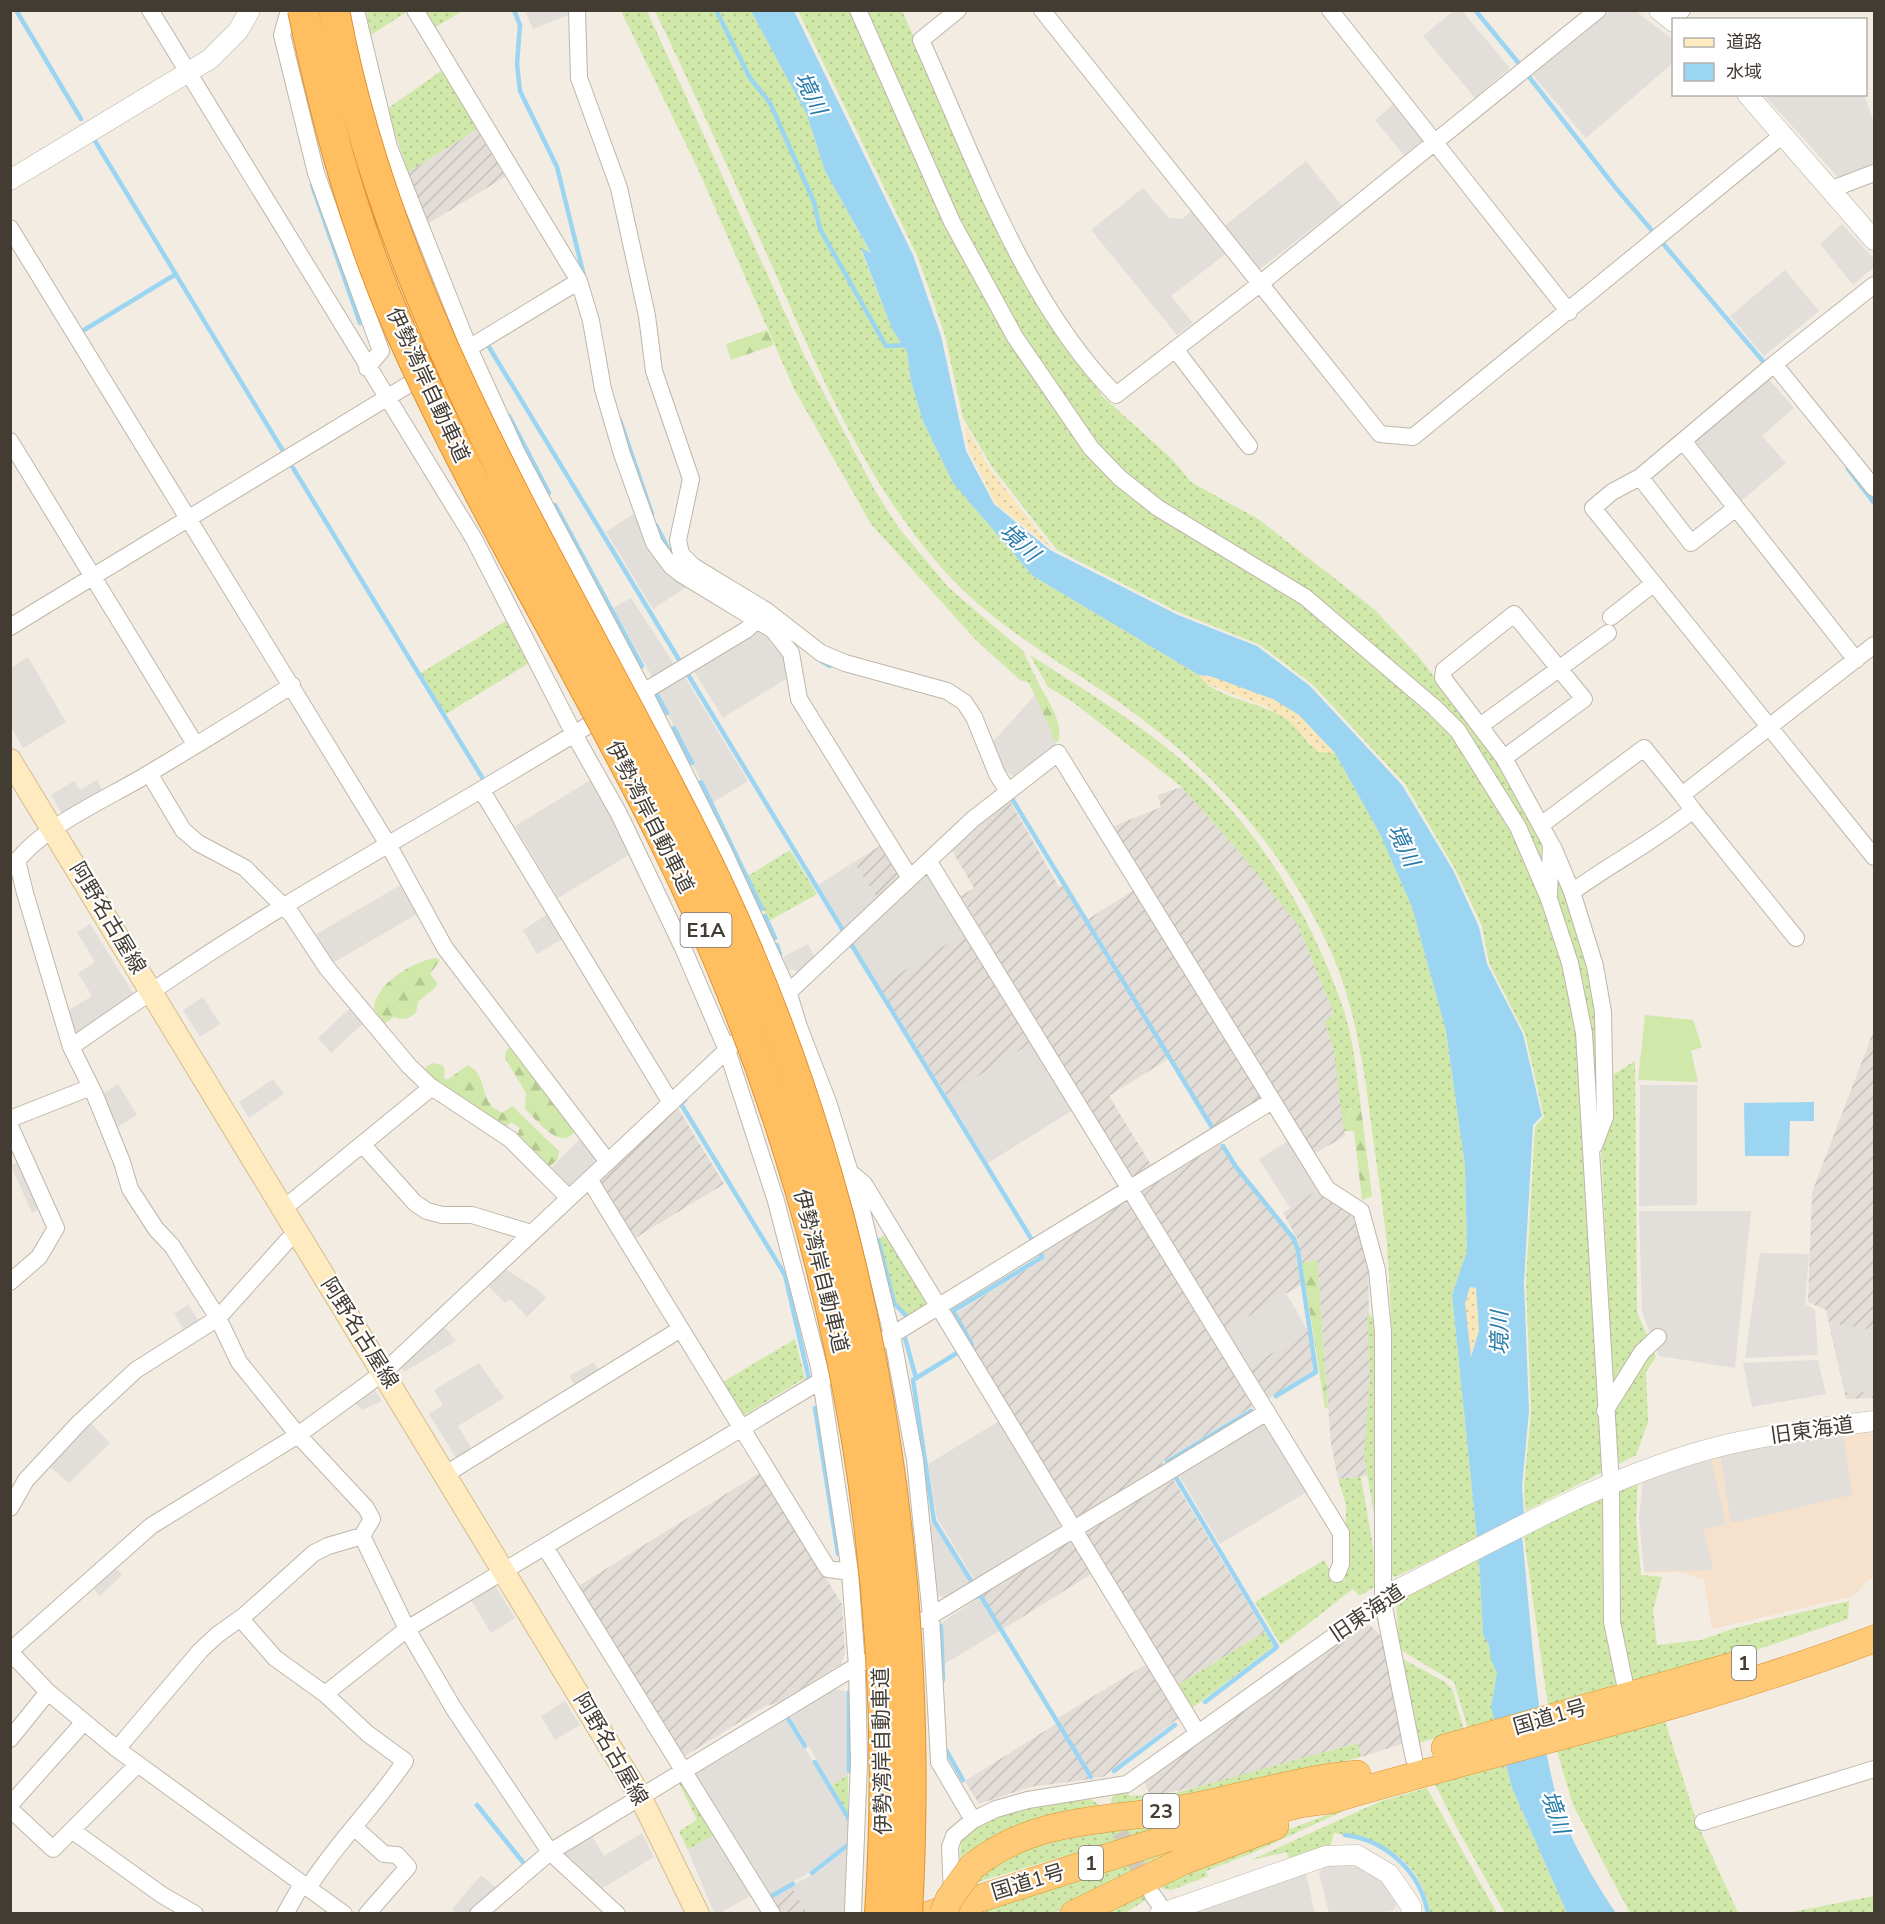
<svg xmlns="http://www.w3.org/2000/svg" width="1885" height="1924" viewBox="0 0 1885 1924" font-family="'Nunito Sans','Noto Sans JP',sans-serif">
<defs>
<pattern id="industrial-furrows" width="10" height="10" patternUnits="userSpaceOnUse" patternTransform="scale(1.5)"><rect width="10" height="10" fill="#e3ddd8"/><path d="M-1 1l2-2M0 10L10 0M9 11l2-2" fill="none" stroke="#c4bfba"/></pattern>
<pattern id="grass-dots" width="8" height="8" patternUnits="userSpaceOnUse" patternTransform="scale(1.5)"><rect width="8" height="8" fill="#d0e8a9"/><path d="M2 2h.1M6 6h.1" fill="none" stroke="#b4c892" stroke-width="1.8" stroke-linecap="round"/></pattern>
<pattern id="forest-firs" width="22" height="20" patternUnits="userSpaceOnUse" patternTransform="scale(1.5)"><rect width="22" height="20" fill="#d0e8a9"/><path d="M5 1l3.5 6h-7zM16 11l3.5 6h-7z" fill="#b4c892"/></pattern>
<pattern id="sand-dots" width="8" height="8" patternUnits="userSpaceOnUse" patternTransform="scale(1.5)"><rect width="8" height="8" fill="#f9e7bb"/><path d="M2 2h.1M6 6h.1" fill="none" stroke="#d7c7a1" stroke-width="1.8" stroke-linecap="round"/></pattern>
</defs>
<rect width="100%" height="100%" fill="#f2ece2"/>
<path fill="#f5e1cc" d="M1874 1428V1578L1868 1580 1854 1596 1712 1629 1704 1579 1678 1572 1645 1573 1639 1518 1643 1482 1712 1455Z"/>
<path fill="url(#industrial-furrows)" d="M479 128 508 175 426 225 408 172Z
M1182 787 1236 848 1298 925 1334 1014 1325 1021 1334 1051 1345 1136 1314 1154 1112 827 1161 807 1158 795Z
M1007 796 1059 887 1063 885 1168 1059 1109 1096 1153 1168 1133 1180 961 896 974 888 950 847Z
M883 844 902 875 879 902 854 862Z
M1136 889 1264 1096 1261 1102 1215 1130 1088 919Z
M966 932 1033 1042 947 1096 879 986Z
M1874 1030V1398L1846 1399 1826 1310 1808 1302 1812 1192Z
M676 1105 724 1184 632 1240 598 1184 601 1176Z
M1219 1141 1235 1168 1293 1239 1302 1284 1223 1332 1141 1194V1189Z
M1321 1187 1360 1221 1368 1263 1370 1375 1364 1456 1367 1476 1338 1479 1331 1444 1317 1260 1302 1263 1297 1238 1283 1213Z
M1124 1200 1131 1202 1255 1405 1162 1462 1165 1468 1081 1519 1074 1517 971 1348 975 1344 956 1313 1044 1258 1041 1251Z
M1308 1331 1314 1371 1266 1400 1247 1368Z
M761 1472 842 1604 845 1654 841 1664 778 1703 765 1706 682 1758 577 1587Z
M1171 1476 1265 1632 1176 1686 1083 1536 1084 1530Z
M1068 1541 1075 1542 1093 1573 1003 1629 982 1594Z
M1363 1625H1370L1381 1636 1405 1743 1361 1757 1357 1743 1212 1784 1151 1796 1143 1780Z
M1148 1663 1181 1716 1103 1777 1094 1778 1058 1718Z
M1056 1724 1090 1779 1030 1787 979 1804 965 1781Z
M791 1886 807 1913H777L768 1898Z"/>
<path fill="url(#grass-dots)" d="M366 10 408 11 371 35Z
M421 11H463L432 29Z
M621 11H647L805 357 874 489 898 527 949 588 1023 651 1040 686 1020 680 976 640 871 524 794 389 698 169Z
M655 11H751L807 115 825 171 871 254 861 250 892 329 907 352 911 381 923 421 953 483 1033 576 1199 675C1202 678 1205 682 1208 685 1231 701 1261 703 1285 718 1306 731 1305 754 1335 753L1380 834 1412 907 1446 1031 1465 1166 1467 1251 1452 1295 1477 1538 1395 1577 1392 1575C1389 1541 1391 1509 1391 1475 1392 1409 1393 1341 1389 1275 1387 1227 1378 1178 1372 1130 1364 1067 1355 1003 1328 945 1283 848 1209 766 1123 705 1066 665 1003 632 954 581 870 493 822 378 773 268 734 181 696 96 655 11Z
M798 11H902L948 112 1037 292 1102 396 1172 459 1191 482 1258 519 1374 609 1418 656 1501 761 1541 837 1542 900 1572 995 1587 1150 1603 1472 1525 1511 1524 1487 1531 1411 1526 1282 1535 1126 1544 1117 1525 1034 1489 963 1482 926 1455 869 1405 784 1312 684 1260 645 1178 612 1057 550 992 467 963 418 945 335 917 255Z
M444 69 479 128 408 172 387 109Z
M507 620 529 663 446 714 421 673Z
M1030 655C1078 686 1128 716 1172 752 1254 819 1312 914 1345 1014 1354 1044 1357 1077 1361 1108H1351L1347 1116 1344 1131 1334 1051 1325 1021 1334 1014 1298 925 1236 848 1182 787 1073 702 1048 687Z
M790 850 817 894 769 921 748 876Z
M1554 862 1567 890 1599 1014 1596 1129 1555 897Z
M1635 1061 1637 1312 1656 1357 1646 1372 1648 1423 1636 1455 1617 1465 1601 1147 1610 1117 1614 1074Z
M889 1232 930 1301 929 1307 910 1318 895 1301 879 1239Z
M1367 1313 1373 1318 1377 1362 1378 1537 1364 1456 1370 1375Z
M795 1339 805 1378 743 1416 723 1382Z
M1361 1477 1373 1547 1375 1587 1359 1596 1353 1589 1281 1645 1255 1602 1324 1560 1332 1574 1345 1582 1346 1504 1338 1479Z
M1638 1477 1636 1520 1641 1575 1662 1577 1653 1610 1657 1645 1701 1640 1735 1628 1849 1601 1848 1619 1753 1651 1632 1683 1618 1616V1489Z
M1603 1496 1606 1621 1616 1687 1548 1706 1524 1537Z
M1479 1558 1483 1635 1489 1645 1491 1660 1497 1673 1491 1707 1495 1720 1468 1729 1454 1682 1399 1649 1396 1600Z
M1265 1632 1274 1646 1191 1709 1176 1686Z
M1399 1657 1445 1682 1452 1689 1464 1730 1419 1743Z
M1664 1718 1697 1823 1738 1913H1630L1573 1805 1557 1751Z
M1358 1743 1361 1757 1211 1796 1112 1809 1111 1799 1119 1792 1127 1791 1130 1796 1175 1793Z
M1506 1765 1512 1788 1567 1913H1505L1459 1832 1435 1784Z
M848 1775V1814L832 1785Z
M681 1781 714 1835 688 1850 679 1831 697 1820 679 1783Z
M1427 1788 1497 1913H1430C1422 1861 1383 1838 1334 1833L1331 1844 1288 1858 1287 1852 1251 1860 1381 1801Z
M1374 1797 1250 1854 1206 1871 1208 1876 1172 1890 1164 1889 1160 1883 1222 1855Z
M1089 1798 1098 1804 1101 1810 960 1865 961 1837 1000 1813Z
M1163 1821 1164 1827 977 1882 993 1862 1051 1837Z
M1208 1841 1054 1913 967 1914V1913Z
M1149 1886V1898L1125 1913 1093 1914Z
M1874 1896V1913H1787Z"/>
<path fill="url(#forest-firs)" d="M767 330 774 345 731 360 726 344Z
M1029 683 1040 686C1049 702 1064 724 1058 742H1055Z
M435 958 440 960 430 974 437 982 436 987 418 1002 416 1013C407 1020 404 1020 394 1017L384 1024 374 1009C374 985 412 962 435 958Z
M508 1048H511L576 1130C561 1153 537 1120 525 1109L526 1093 506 1060 505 1054Z
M432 1063 442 1065 445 1070 444 1078 447 1080 468 1065C485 1074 481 1091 490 1104 493 1109 497 1109 502 1113L512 1106 559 1151 558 1159 550 1166 546 1165 517 1136 520 1128 511 1122 505 1128 425 1073 426 1067Z
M1352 1108H1361L1372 1196 1362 1200 1354 1131H1344L1347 1116Z
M1317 1260 1328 1408H1325L1302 1263Z"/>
<path fill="url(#sand-dots)" d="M964 423 990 469 1052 549 996 504 969 451Z
M1199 675C1226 677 1278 698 1299 715 1312 726 1323 741 1335 753L1318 752 1288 720 1266 707 1207 684Z
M1470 1287 1476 1288 1479 1330 1470 1357 1465 1303Z"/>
<path fill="#d0e8a9" d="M1645 1015 1693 1020 1702 1047 1691 1051 1698 1082 1638 1080Z"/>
<path fill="#e2dfdb" d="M525 11H572L573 13 533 29Z
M1453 11H1462L1510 68 1475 98 1423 36Z
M1610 11H1636L1673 40V63L1586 138 1532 74Z
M1764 95H1864L1874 122V163L1838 177Z
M1397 101 1427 137 1404 155 1375 120Z
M1306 161 1342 206 1257 271 1222 228Z
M1143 188 1169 218 1182 219 1193 210 1227 253 1171 296 1193 323 1177 335 1091 230Z
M1842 224 1874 259V267L1853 285 1820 244Z
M1785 270 1819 311 1764 356 1730 316Z
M1765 375 1794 408 1762 436 1786 463 1740 502 1690 439Z
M638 511 688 586 653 609 606 532Z
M631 598 676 667 654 680 613 608Z
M756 629 765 631 785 654 789 677 723 718 692 668Z
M28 657 66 722 23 748 11 727V668Z
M683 674 748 781 712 803 657 692Z
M1035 695 1056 744 1013 776 1004 770 991 744Z
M594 778 632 853 558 898 515 826Z
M97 780 104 793 64 817 51 795 74 781 80 790Z
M854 862 879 902 847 932 818 885Z
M926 872 966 932 879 986 852 942Z
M402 884 419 913 329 965 310 938Z
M551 912 566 937 537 954 523 930Z
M90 924 135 996 75 1039 64 1013 92 996 78 973 95 962 77 932Z
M808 944 816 959 803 972 787 969 783 957Z
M203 997 220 1024 200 1037 183 1010Z
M353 1005 367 1020 331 1053 318 1038Z
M1033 1042 1076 1108 988 1163 947 1096Z
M273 1079 284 1094 249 1118 239 1102Z
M118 1084 137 1115 113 1130 101 1095Z
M1640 1085H1697V1205L1639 1206Z
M583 1136 598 1162 570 1190 548 1171Z
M1291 1139 1321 1187 1290 1208 1259 1159Z
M20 1160 42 1208 32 1213 11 1166Z
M1639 1211H1751L1735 1368 1659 1356 1642 1312Z
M1760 1253 1809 1254 1805 1304 1815 1310 1818 1355 1745 1358Z
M502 1267 537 1289 546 1298 527 1317 510 1299 505 1303 485 1283Z
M1286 1293 1308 1331 1247 1368 1223 1332Z
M188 1304 201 1325 187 1334 174 1314Z
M1830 1323 1874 1330V1391L1845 1393Z
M442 1324 456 1341 404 1372 399 1364Z
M1818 1360 1826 1394 1752 1407 1743 1363Z
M594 1362 600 1372 576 1387 569 1376Z
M479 1363 504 1398 458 1426 472 1449 456 1458 429 1414 443 1405 434 1390Z
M373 1386 382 1401 362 1410 354 1401Z
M87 1419 110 1443 69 1483 45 1463Z
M1001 1420 1067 1528 977 1584 937 1518 928 1464Z
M1263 1421 1310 1490 1220 1544 1177 1472Z
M1843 1431 1852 1495 1731 1523 1720 1455Z
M1711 1458 1726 1524 1703 1530 1714 1570 1644 1571 1639 1518 1643 1482Z
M933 1522 972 1586 951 1599 936 1595 929 1524Z
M113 1565 122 1575 100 1596 91 1586Z
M495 1585 515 1618 491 1633 470 1598Z
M979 1598 999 1631 943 1665 942 1622Z
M833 1688 847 1692 848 1775 832 1785 789 1714Z
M565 1701 580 1725 555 1740 541 1716Z
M786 1717 850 1822V1840L817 1868 767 1897 692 1774Z
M642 1833 654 1857 598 1891 562 1854 592 1836 604 1856Z
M714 1835 750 1896 720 1913H714L688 1850Z
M850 1845 846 1913H807L791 1886 818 1872Z
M1339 1864 1361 1868 1383 1882 1397 1905 1392 1911 1379 1913H1329L1319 1873 1324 1867Z
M1306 1874 1315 1914H1187L1278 1880Z
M481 1875 499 1890 473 1913H457L452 1909Z"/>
<path fill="#9bd5f2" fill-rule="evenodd" d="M751 11H794L913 255 941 336 966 451 994 504 1050 550 1178 615 1257 646 1310 686 1402 785 1453 870 1479 927 1487 964 1523 1034 1542 1116 1533 1125 1524 1283 1529 1411 1522 1487 1524 1514 1477 1538 1452 1295 1467 1251 1465 1166 1446 1031 1412 907 1380 834 1335 753 1299 715 1273 699 1210 676 1199 675 1033 576 953 483 923 421 911 381 907 352 892 329 861 248 871 253 825 171 807 115ZM1470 1287 1476 1288 1479 1330 1471 1357 1465 1303Z
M1814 1102V1121H1790L1789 1156H1745L1744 1103Z
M1522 1536C1531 1621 1535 1713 1556 1796 1565 1831 1595 1883 1616 1913H1567L1512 1788 1491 1707 1497 1673 1491 1660 1489 1645 1483 1635 1479 1558Z"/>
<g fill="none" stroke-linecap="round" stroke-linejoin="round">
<path stroke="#9bd5f2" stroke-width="4.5" d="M16 10 81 119
M514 10 520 25 517 64 520 91 557 167 584 276
M716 10 750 78 770 103 814 202 820 229 886 346 907 345
M1475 10 1521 66
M1526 73 1615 187 1767 366
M95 141 283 451
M312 185 360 323
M84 330 176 274
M489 347 681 663
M509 416 549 493
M620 420 652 514
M293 468 483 779
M1848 469 1874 503
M555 505 642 666
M656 525 670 552
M821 661 830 666
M687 673 844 932
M657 695 667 713
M674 728 692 763
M701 782 762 909
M1011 797 1213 1129
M765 916 775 938
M851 944 1032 1240
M777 945 780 954
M685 1100 681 1104 785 1275 809 1379 806 1381
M1223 1146 1236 1167 1294 1239 1298 1251 1316 1372 1276 1396
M878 1240 894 1303 908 1318
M905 1338 916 1378
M969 1345 972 1344 953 1311 1042 1257 1039 1251
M957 1353 913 1380 934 1521 973 1584
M815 1408 838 1554
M1169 1465 1167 1462 1251 1411
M1175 1476 1277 1647 1205 1702
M976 1597 980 1595 1091 1777
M941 1626 943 1680
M849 1692V1771
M786 1715 805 1746
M945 1748 963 1780
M815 1762 849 1819
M1114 1771 1175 1725
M477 1805 526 1866
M1345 1835C1386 1840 1421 1872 1428 1914
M812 1873 849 1844
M768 1898 793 1884"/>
<path stroke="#cfc9bf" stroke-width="16" stroke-dasharray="16 8" stroke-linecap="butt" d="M1109 1811 1148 1887"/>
<defs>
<path id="minor" d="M150 10 474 539 574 734 619 814 683 948 727 1050 776 1201 819 1367 850 1572 857 1666 859 1763 853 1910
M289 10 282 35 316 173 381 351 367 368
M356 10 389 147 469 348 517 453 644 692 724 852 788 991 799 1027 828 1102 862 1211 892 1335 915 1460 931 1616 939 1762 973 1820
M415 10 579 281 591 321 603 389 622 454 654 543 671 566 681 574 773 630 791 653 799 699 910 878
M577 10 579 78 619 188 647 316 654 371 691 479 678 540 681 554 693 566 767 611 746 630 635 697
M858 10 952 222 1015 337 1091 448 1120 478 1158 508 1305 597 1434 707 1458 731 1518 827 1549 899 1570 963 1584 1033 1611 1484 1612 1622 1629 1704
M958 10 921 40C974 157 1024 302 1116 395L1261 283 1598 10
M1042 10 1380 434 1413 437 1784 134
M1330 10 1569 312
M1674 20 1682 10
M1832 189 1874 173
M10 228 389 846 445 948 608 1162
M1874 285 1773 365 1640 477 1612 492 1593 508 1874 857
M1175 349 1249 446
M1774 364 1874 488
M10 441 195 744
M1684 442 1856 660
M1640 477 1691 543 1736 508
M767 611 821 653 845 663 947 691 964 702 974 717 997 774 1007 790
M1611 617 1653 584
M10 627 579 281
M1480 726 1608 633
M1504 758 1584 699 1514 614 1444 670 1443 678 1504 758 1551 844 1549 895
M149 773 183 830 198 843 245 868 292 915 327 968 409 1066 430 1086 510 1139 569 1198
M482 791 671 1103
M1693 810 1796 938
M1541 825 1644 748 1682 795
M1553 847 1572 892C1612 863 1655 841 1693 810L1682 795 1874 645
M17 860 25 893 71 1047 94 1093 122 1162 130 1189 156 1229 172 1246 218 1318 239 1362 298 1435 366 1508 372 1519 362 1536 328 1546 314 1553 245 1615 217 1635 200 1651 117 1749
M929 862 1341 1533V1564L1337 1574
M13 867C36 829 109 798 148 774 196 745 245 716 292 685
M1572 892 1595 966 1603 1012 1605 1117 1594 1146
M71 1047C141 998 211 950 284 906 391 842 499 781 605 715
M10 1119 91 1087
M10 1126 56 1228 39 1257 10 1282
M362 1144 415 1203 427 1211 442 1215H472L531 1233
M852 1174 864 1184 1197 1732
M589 1179 828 1569 850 1572
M283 1209 432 1087
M884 1340 1272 1101
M1605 1411 1642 1352 1658 1337
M446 1474 679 1330
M10 1508 26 1480 79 1423 136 1370 218 1318 288 1240 299 1234
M362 1536 407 1629 454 1709 550 1852 617 1914
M545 1547 772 1914
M241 1619 275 1658 325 1694
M924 1620 1267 1412
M10 1651 151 1526 298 1435 384 1372 973 819 1058 753 1327 1189 1361 1211 1377 1270 1383 1332V1602L1414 1759
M10 1652 48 1692 117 1749 344 1914
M10 1739 48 1692
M10 1805 84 1722
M10 1809 53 1849 138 1764
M1703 1822 1874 1769
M355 1828 384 1854 397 1855 408 1867 367 1914
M73 1831 162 1895 195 1914
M308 1888C336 1843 375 1806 405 1761L368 1734 325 1694 407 1629 827 1377
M1152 1894 1166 1914
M952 1896 950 1847 954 1836 973 1820 996 1809 1028 1800 1127 1784 1390 1596
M285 1914 302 1884
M478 1914 550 1852 863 1662"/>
<path id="tertiary" d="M1659 10 1674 22
M1747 94 1874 240
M10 180 210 59 238 31 250 10
M1395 1591C1501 1538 1606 1475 1721 1446 1771 1434 1823 1427 1874 1421
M1160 1914 1326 1856 1357 1855 1389 1874 1411 1906 1412 1914"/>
<path id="secondary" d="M10 760 640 1796 698 1914"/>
<path id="trunk" d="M1445 1748 1740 1664
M972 1867C1038 1813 1118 1822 1197 1806 1250 1795 1303 1779 1357 1774
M931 1914 1184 1833 1301 1804 1330 1800C1511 1746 1698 1706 1874 1639
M1074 1914 1181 1862 1275 1826"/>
</defs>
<use href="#minor" stroke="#c0b6a8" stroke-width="18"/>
<use href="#tertiary" stroke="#c0b6a8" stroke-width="21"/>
<use href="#secondary" stroke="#d3bd90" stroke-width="24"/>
<use href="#trunk" stroke="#e1922d" stroke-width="28"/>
<use href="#minor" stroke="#fff" stroke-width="16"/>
<use href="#tertiary" stroke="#fff" stroke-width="20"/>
<use href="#secondary" stroke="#ffebbf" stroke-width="22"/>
<use href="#trunk" stroke="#ffca77" stroke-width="27"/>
<defs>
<path id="trunk-bridge" d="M943 1914 949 1899 972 1867"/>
<path id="motorway-bridge" d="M303 10C326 120 355 227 400 330 477 503 577 664 661 834 827 1167 905 1542 880 1914
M334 10C390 313 562 572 697 842 863 1173 927 1546 907 1914"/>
</defs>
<use href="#trunk-bridge" stroke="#e1922d" stroke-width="28" stroke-linecap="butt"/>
<use href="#motorway-bridge" stroke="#e1922d" stroke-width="32" stroke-linecap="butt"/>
<use href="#trunk-bridge" stroke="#ffca77" stroke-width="27"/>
<use href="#motorway-bridge" stroke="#ffbe60" stroke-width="30"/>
</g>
<g text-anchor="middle" stroke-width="4.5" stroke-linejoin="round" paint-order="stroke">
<g fill="#fff" stroke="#7b7670" stroke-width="1.5">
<rect x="680.5" y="913" width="51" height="34" rx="4.5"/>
<rect x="1732" y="1646" width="24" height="34" rx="4.5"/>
<rect x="1143" y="1794" width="36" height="34" rx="4.5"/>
<rect x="1079" y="1846" width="24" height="34" rx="4.5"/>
</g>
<g font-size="20" font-weight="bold" fill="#433c33">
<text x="706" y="937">E1A</text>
<text x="1744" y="1670">1</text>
<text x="1161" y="1818">23</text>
<text x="1091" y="1870">1</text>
</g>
<g font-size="21" fill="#433c33" stroke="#fff">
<text transform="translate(428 385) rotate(65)" y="7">伊勢湾岸自動車道</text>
<text transform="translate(650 817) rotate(63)" y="7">伊勢湾岸自動車道</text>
<text transform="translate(108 918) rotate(59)" y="7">阿野名古屋線</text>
<text transform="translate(821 1271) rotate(76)" y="7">伊勢湾岸自動車道</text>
<text transform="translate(360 1333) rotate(58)" y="7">阿野名古屋線</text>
<text transform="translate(1812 1430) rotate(-8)" y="7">旧東海道</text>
<text transform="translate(1367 1613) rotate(-34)" y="7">旧東海道</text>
<text transform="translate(1550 1717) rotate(-16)" y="7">国道1号</text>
<text transform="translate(611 1749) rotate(60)" y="7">阿野名古屋線</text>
<text transform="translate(882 1751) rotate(-91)" y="7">伊勢湾岸自動車道</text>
<text transform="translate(1028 1882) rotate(-17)" y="7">国道1号</text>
</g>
<g font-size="22" font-style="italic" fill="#297ca9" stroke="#fff">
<text transform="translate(811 93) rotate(64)" y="8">境川</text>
<text transform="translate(1020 542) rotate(42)" y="8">境川</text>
<text transform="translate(1404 845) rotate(64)" y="8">境川</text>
<text transform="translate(1499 1333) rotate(-90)" y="8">境川</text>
<text transform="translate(1556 1812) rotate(71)" y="8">境川</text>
</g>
</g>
<rect width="1885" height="1924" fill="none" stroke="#433c33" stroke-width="24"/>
<rect x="1672" y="18" width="195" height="78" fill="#ffffff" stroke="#b4b1ad" stroke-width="1.5"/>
<rect x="1684" y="38" width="30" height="9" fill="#ffebbf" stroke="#b4b1ad" stroke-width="1.5"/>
<text x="1726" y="48" font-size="18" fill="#433c33">道路</text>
<rect x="1684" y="63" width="30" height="18" fill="#9bd5f2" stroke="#b4b1ad" stroke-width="1.5"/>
<text x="1726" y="78" font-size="18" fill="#433c33">水域</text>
</svg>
